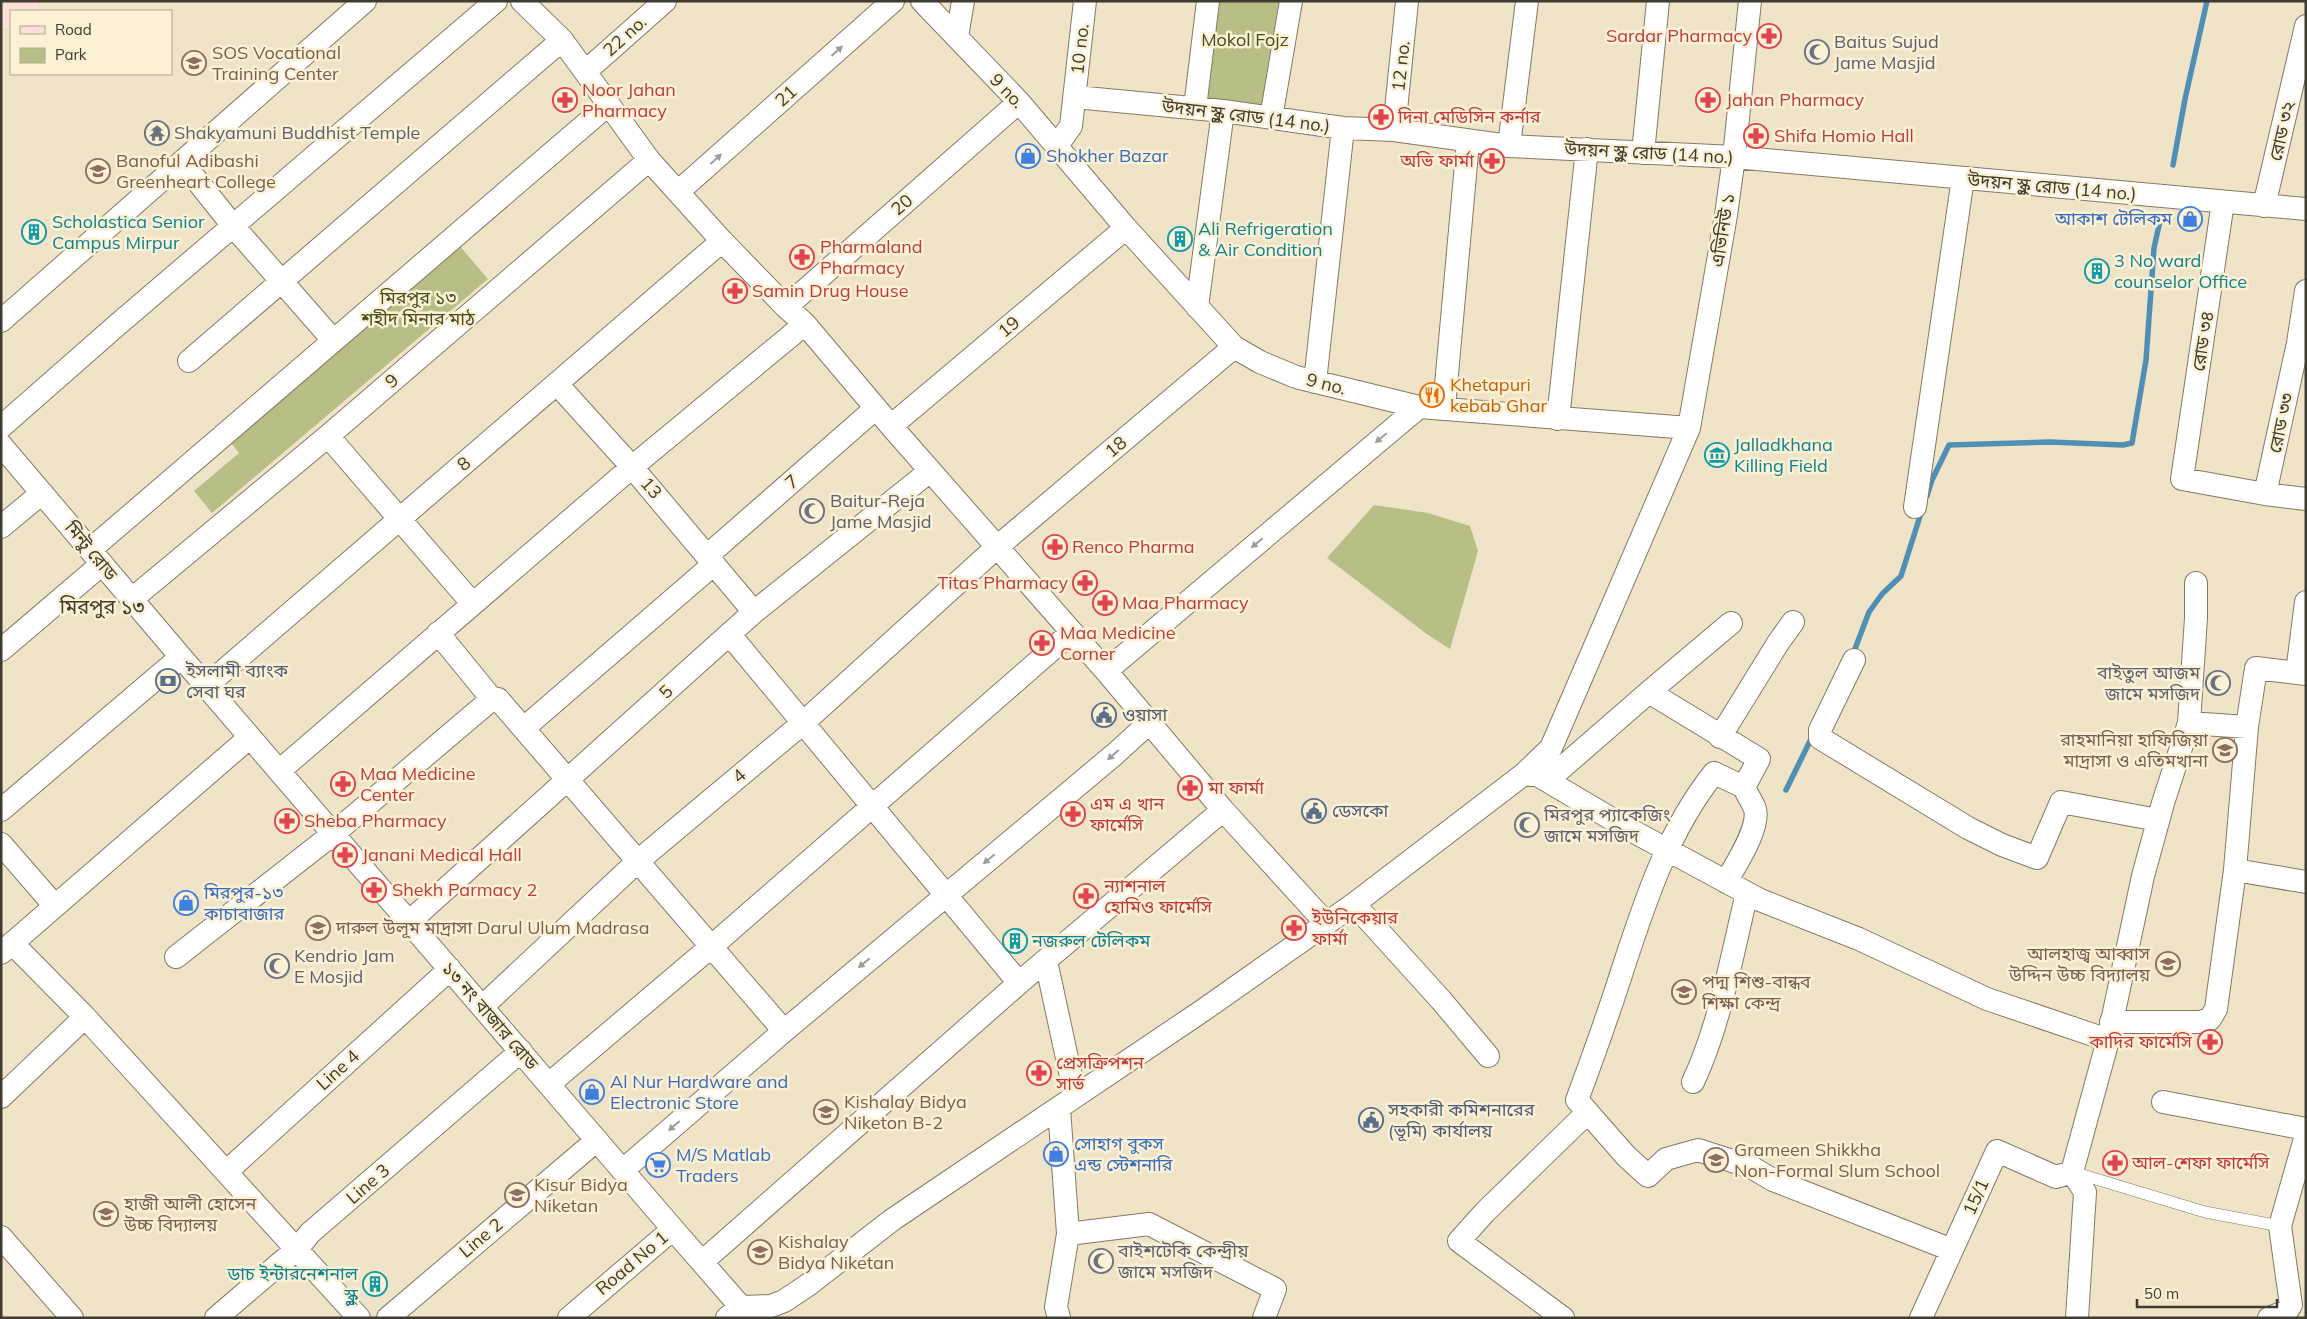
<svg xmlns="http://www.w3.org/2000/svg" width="2307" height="1319" viewBox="0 0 2307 1319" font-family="Mulish,'Noto Sans Bengali',sans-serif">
<rect width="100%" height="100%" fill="#efe3c8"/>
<path fill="#b8bf86" d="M1215 1H1286L1265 123 1201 117Z
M458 244 488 279 212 513 194 491 239 453 228 439Z
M1374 505 1428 513 1470 526 1478 551 1450 649 1428 635 1327 558Z"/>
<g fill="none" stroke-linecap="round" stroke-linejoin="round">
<path stroke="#508fb4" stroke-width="5.5" d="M2173 165 2185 99 2207 1
M1927 496 1932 480 1949 445 2050 442 2123 445 2132 443 2146 360 2154 248 2160 221
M1853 654 1869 612 1882 594 1901 576 1922 510
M1786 790 1812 737"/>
<defs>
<path id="service" d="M2076 1173 2205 1212 2280 1226"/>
<path id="minor" d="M522 1 562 40 649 160 722 241 786 307 805 324 891 426 1106 671 1223 810 1326 923
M922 1 1019 102 1126 228 1234 347 1260 362 1296 377 1419 407 1689 428
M957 37 963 1
M586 71 665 1
M1075 97 1223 111 1343 128 1394 130 1509 146 1734 157 2306 209
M1195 108 1208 1
M1271 118 1291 1
M1394 130 1407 1
M1509 146 1527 1
M1056 147 1071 126 1085 1
M1643 153 1658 1
M182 162 234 227 333 340
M679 191 893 1
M2223 202 2182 479 2265 494 2306 499
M2264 206 2306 26
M786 307 1019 102
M1197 307 1223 111
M1 321 365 1
M189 361 562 40
M1315 382 1343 128
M557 384 632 467 754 612
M1444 407 1468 142
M1558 419 1587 149
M891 426 1126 228
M1 427 116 326 496 1
M328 436 472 603
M1 445 181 657 673 1229 741 1307 752 1314
M2265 494 2298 343 2306 291
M1915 507 1963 178
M1 527 42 493
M90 550 609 104
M708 555 876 408
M132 599 328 436 649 160
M438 633 492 699
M730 635 1019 983
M1 650 102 564
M1854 660 1820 730V738L1968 828 2002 845 2037 858 2061 802 2158 820
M1106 671 1419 407
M2297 673 2306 602
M206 686 722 241
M1649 692 1759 759 1744 787 1714 773C1663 837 1640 917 1615 993 1603 1029 1590 1065 1577 1100L1626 1156 1648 1176 1666 1159 1698 1150 1751 1167 1773 1180 1952 1250
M2189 723 2196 618V583
M524 728 714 564
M1720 737 1778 643 1793 622
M279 771 632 467 805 324
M1530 775H1552L1557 772 1649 692 1731 623
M1539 776 1627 828 1760 900 1859 939 1987 999 2108 1040
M1 810 181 657
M1 844 55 906
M2235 870 2306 882
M1726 882C1736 864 1760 828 1755 809 1752 801 1747 795 1744 787
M1354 904 1441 1000 1488 1056
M409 922 754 612 930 471
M12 943 85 1017 359 1318
M1 953 250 737
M176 957 333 834 492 699H498L784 1031
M1046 961 1075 1095
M482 1007 638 861 803 723 997 547 1234 347
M2111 1022H2200L2210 1019 2216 1009 2235 870 2247 727 2256 668 2306 674
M1693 1082C1720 1025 1732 955 1747 893
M549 1084 712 946 1072 632
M1 1097 85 1017
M2163 1102 2306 1129
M623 1170 784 1031 1115 754 1150 722
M226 1172 450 969
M2072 1172 2085 1192 2077 1318
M1068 1234 1149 1224 1275 1289 1264 1318
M1 1237 72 1318
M702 1262 1019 983 1223 810
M216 1318 298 1248 310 1233 521 1051
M388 1318 597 1140
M569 1318 673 1229
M727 1318 741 1307 771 1306 784 1301 808 1285 892 1220 1202 1011 1354 904 1524 774 1551 748 1689 428 1726 215 1734 157 1750 1
M1059 1318 1056 1307 1068 1234 1059 1108
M1563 1318 1459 1241 1485 1212 1587 1113
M1921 1318 1997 1151 2056 1177 2072 1172 2108 1040 2143 876 2163 803 2189 723 2247 727
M2269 1318 2287 1311 2291 1305 2280 1226 2306 1135"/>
<path id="primary" d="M1 13 23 1"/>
</defs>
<use href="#service" stroke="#857a61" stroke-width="12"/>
<use href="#minor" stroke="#857a61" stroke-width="24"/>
<use href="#primary" stroke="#fff" stroke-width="29"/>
<use href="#service" stroke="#fff" stroke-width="11"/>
<use href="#minor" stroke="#fff" stroke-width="22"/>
<use href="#primary" stroke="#fddfd7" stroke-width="28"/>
</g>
<defs><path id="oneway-solid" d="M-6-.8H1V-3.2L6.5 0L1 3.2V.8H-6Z" transform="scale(1.25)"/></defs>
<g fill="#9f9d98">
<use href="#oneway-solid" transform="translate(837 51) rotate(-42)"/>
<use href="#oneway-solid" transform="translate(716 159) rotate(-42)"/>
<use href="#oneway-solid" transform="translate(1381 438) rotate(140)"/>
<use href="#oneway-solid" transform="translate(1257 543) rotate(140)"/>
<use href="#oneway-solid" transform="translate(1113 755) rotate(139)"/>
<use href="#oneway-solid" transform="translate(989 859) rotate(140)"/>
<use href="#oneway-solid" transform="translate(864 963) rotate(140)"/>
<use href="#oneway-solid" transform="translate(674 1126) rotate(139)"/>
</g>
<defs>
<symbol id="pharmacy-ring" viewBox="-11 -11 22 22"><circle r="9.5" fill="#fcf0d5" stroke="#e0444e" stroke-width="1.5"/><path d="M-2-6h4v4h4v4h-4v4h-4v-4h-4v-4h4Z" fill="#e0444e"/></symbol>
<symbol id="mosque-ring" viewBox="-11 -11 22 22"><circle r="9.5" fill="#fcf0d5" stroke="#6b7280" stroke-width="1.5"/><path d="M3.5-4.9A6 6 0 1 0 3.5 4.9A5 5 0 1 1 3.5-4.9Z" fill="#6b7280"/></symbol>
<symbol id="university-ring" viewBox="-11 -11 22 22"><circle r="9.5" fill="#fcf0d5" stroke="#8d6e63" stroke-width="1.5"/><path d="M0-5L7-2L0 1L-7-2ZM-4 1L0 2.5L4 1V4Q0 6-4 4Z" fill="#8d6e63"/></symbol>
<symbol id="temple-ring" viewBox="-11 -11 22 22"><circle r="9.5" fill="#fcf0d5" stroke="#6b7280" stroke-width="1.5"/><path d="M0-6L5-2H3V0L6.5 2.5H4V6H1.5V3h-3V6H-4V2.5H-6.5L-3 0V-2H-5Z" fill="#6b7280"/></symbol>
<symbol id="shop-ring" viewBox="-11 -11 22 22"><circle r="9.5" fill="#fcf0d5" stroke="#3f7fe0" stroke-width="1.5"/><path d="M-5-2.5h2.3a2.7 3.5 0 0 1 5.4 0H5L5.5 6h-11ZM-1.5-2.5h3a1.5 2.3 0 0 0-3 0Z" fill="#3f7fe0"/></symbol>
<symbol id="building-ring" viewBox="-11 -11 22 22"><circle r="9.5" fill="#fcf0d5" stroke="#0f9aa8" stroke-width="1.5"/><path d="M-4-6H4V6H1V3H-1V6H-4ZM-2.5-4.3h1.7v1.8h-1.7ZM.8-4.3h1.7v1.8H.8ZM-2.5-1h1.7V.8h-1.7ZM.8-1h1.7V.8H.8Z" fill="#0f9aa8"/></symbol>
<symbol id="restaurant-ring" viewBox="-11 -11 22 22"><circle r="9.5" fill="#fcf0d5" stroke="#e8710a" stroke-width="1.5"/><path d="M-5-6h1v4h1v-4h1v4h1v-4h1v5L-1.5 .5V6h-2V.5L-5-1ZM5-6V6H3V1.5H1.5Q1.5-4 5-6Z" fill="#e8710a"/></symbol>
<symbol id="museum-ring" viewBox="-11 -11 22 22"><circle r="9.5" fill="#fcf0d5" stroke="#0f9aa8" stroke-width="1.5"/><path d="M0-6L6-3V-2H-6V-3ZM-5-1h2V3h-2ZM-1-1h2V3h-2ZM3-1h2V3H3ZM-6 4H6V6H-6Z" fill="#0f9aa8"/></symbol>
<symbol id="bank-ring" viewBox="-11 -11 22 22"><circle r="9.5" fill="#fcf0d5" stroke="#5c6f8a" stroke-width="1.5"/><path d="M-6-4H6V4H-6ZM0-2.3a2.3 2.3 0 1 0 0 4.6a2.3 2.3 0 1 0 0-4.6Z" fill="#5c6f8a"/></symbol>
<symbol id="civic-ring" viewBox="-11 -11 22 22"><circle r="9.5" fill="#fcf0d5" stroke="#5c6f8a" stroke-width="1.5"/><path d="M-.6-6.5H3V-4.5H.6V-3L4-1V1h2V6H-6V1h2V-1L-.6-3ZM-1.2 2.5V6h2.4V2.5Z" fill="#5c6f8a"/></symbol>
<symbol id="school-ring" viewBox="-11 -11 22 22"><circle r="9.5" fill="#fcf0d5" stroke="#8d6e63" stroke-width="1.5"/><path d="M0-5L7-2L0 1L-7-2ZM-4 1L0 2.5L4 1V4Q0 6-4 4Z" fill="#8d6e63"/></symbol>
<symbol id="supermarket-ring" viewBox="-11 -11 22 22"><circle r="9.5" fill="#fcf0d5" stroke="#3f7fe0" stroke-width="1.5"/><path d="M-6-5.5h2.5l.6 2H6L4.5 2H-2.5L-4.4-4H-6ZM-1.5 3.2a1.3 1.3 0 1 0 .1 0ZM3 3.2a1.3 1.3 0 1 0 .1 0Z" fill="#3f7fe0"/></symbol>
</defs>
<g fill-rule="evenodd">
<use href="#pharmacy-ring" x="1755" y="22" width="28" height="28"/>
<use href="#mosque-ring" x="1803" y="38" width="28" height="28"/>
<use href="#university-ring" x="180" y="49" width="28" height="28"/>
<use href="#pharmacy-ring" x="551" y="86" width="28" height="28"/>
<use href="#pharmacy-ring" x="1694" y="86" width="28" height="28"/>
<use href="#pharmacy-ring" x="1367" y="103" width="28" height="28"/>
<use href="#temple-ring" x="143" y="119" width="28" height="28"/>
<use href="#pharmacy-ring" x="1742" y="122" width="28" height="28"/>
<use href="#shop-ring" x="1014" y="142" width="28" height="28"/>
<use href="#pharmacy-ring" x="1478" y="147" width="28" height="28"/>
<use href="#university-ring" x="84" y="157" width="28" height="28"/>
<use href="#shop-ring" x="2176" y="205" width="28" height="28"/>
<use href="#building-ring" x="20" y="218" width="28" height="28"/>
<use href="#building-ring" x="1166" y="225" width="28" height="28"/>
<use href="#pharmacy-ring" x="788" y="243" width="28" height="28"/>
<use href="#building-ring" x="2083" y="257" width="28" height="28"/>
<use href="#pharmacy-ring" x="721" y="277" width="28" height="28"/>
<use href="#restaurant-ring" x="1418" y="381" width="28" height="28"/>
<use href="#museum-ring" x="1703" y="441" width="28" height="28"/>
<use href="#mosque-ring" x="798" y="497" width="28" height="28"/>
<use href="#pharmacy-ring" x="1041" y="533" width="28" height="28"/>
<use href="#pharmacy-ring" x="1071" y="569" width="28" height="28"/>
<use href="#pharmacy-ring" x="1091" y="589" width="28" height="28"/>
<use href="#pharmacy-ring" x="1028" y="629" width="28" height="28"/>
<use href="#bank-ring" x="154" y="667" width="28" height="28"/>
<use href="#mosque-ring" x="2204" y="669" width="28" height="28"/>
<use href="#civic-ring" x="1090" y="701" width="28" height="28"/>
<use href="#school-ring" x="2211" y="736" width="28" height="28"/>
<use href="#pharmacy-ring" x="329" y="770" width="28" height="28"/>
<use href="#pharmacy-ring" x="1176" y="774" width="28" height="28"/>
<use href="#civic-ring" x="1300" y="797" width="28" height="28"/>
<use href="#pharmacy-ring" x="1059" y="800" width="28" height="28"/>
<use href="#pharmacy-ring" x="273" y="807" width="28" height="28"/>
<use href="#mosque-ring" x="1513" y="811" width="28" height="28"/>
<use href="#pharmacy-ring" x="331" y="841" width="28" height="28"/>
<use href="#pharmacy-ring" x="360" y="876" width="28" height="28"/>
<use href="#pharmacy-ring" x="1072" y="882" width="28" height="28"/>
<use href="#shop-ring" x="172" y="889" width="28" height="28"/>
<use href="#school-ring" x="304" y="914" width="28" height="28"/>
<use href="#pharmacy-ring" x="1280" y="914" width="28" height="28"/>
<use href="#building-ring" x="1001" y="927" width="28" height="28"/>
<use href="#school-ring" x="2154" y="950" width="28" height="28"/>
<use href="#mosque-ring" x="263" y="952" width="28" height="28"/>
<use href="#school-ring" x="1670" y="978" width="28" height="28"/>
<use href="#pharmacy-ring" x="2196" y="1028" width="28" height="28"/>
<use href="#pharmacy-ring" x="1025" y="1059" width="28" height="28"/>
<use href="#shop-ring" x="578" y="1078" width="28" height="28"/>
<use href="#school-ring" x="812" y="1098" width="28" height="28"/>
<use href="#civic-ring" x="1357" y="1106" width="28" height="28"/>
<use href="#shop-ring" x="1042" y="1140" width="28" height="28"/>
<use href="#school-ring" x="1702" y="1146" width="28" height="28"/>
<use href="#pharmacy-ring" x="2101" y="1149" width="28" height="28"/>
<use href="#supermarket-ring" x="644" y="1151" width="28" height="28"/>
<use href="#school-ring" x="503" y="1181" width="28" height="28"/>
<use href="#school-ring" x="92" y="1200" width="28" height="28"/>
<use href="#school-ring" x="746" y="1238" width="28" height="28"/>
<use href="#mosque-ring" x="1087" y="1247" width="28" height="28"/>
<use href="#building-ring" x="361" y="1270" width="28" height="28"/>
</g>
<g text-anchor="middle" stroke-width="5" stroke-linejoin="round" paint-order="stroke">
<g font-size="18" fill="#3f3b30" stroke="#fcf0d5">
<text transform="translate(625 36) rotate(-42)" y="6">22 no.</text>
<text transform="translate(1080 49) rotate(-84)" y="6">10 no.</text>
<text transform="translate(1401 66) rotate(-84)" y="6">12 no.</text>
<text transform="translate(1007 91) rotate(46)" y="6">9 no.</text>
<text transform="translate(786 96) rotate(-42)" y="6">21</text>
<text transform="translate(1246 116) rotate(7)" y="6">উদয়ন স্কুল রোড (14 no.)</text>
<text transform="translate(2282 131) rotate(-77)" y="6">রোড ৩২</text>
<text transform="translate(1649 153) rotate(3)" y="6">উদয়ন স্কুল রোড (14 no.)</text>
<text transform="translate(2052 187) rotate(5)" y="6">উদয়ন স্কুল রোড (14 no.)</text>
<text transform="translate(902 205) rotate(-41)" y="6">20</text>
<text transform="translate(1723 230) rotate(-81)" y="6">এভিনিউ ১</text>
<text transform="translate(1009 327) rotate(-40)" y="6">19</text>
<text transform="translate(2203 341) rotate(-81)" y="6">রোড ৩৪</text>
<text transform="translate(392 381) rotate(-41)" y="6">9</text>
<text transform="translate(1326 384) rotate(14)" y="6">9 no.</text>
<text transform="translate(2281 423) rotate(-78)" y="6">রোড ৩৩</text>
<text transform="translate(1116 447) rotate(-40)" y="6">18</text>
<text transform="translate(464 464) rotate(-41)" y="6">8</text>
<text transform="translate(792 482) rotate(-41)" y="6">7</text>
<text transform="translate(651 488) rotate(49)" y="6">13</text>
<text transform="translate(91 551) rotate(50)" y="6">মিন্টু রোড</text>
<text transform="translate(666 692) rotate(-42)" y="6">5</text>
<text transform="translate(739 776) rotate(-40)" y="6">4</text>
<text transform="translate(490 1016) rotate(49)" y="6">১৩ নং বাজার রোড</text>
<text transform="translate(338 1070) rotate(-42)" y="6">Line 4</text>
<text transform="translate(368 1184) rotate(-41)" y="6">Line 3</text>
<text transform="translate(1976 1197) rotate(-66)" y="6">15/1</text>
<text transform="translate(481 1238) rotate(-40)" y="6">Line 2</text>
<text transform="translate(632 1263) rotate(-40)" y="6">Road No 1</text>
</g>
<g font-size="18" fill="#be3a42" stroke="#fcf0d5" text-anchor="start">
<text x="1752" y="42" text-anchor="end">Sardar Pharmacy</text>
<text x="582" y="96">Noor Jahan<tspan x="582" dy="21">Pharmacy</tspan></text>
<text x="1726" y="106">Jahan Pharmacy</text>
<text x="1398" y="123">দিনা মেডিসিন কর্নার</text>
<text x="1774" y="142">Shifa Homio Hall</text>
<text x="1474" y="167" text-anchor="end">অভি ফার্মা</text>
<text x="820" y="253">Pharmaland<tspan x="820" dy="21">Pharmacy</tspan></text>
<text x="752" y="297">Samin Drug House</text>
<text x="1072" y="553">Renco Pharma</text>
<text x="1068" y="589" text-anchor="end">Titas Pharmacy</text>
<text x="1122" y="609">Maa Pharmacy</text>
<text x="1060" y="639">Maa Medicine<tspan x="1060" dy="21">Corner</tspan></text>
<text x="360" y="780">Maa Medicine<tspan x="360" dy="21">Center</tspan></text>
<text x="1208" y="794">মা ফার্মা</text>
<text x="1090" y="810">এম এ খান<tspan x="1090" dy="21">ফার্মেসি</tspan></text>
<text x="304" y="827">Sheba Pharmacy</text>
<text x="362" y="861">Janani Medical Hall</text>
<text x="1104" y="892">ন্যাশনাল<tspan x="1104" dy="21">হোমিও ফার্মেসি</tspan></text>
<text x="392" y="896">Shekh Parmacy 2</text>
<text x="1312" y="924">ইউনিকেয়ার<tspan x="1312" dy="21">ফার্মা</tspan></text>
<text x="2192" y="1048" text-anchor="end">কাদির ফার্মেসি</text>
<text x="1056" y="1069">প্রেসক্রিপশন<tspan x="1056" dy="21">সার্ভ</tspan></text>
<text x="2132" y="1169">আল-শেফা ফার্মেসি</text>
</g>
<g font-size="18" fill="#474c1c" stroke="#fcf0d5">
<text x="1245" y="46">Mokol Fojz</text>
<text x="418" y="304">মিরপুর ১৩<tspan x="418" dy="21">শহীদ মিনার মাঠ</tspan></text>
</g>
<g font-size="18" fill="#5b616d" stroke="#fcf0d5" text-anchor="start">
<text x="1834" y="48">Baitus Sujud<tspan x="1834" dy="21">Jame Masjid</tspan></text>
<text x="174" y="139">Shakyamuni Buddhist Temple</text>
<text x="830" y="507">Baitur-Reja<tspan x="830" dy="21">Jame Masjid</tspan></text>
<text x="2200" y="679" text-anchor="end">বাইতুল আজম<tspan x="2200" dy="21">জামে মসজিদ</tspan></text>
<text x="1544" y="821">মিরপুর প্যাকেজিং<tspan x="1544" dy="21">জামে মসজিদ</tspan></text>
<text x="294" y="962">Kendrio Jam<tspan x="294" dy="21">E Mosjid</tspan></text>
<text x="1118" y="1257">বাইশটেকি কেন্দ্রীয়<tspan x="1118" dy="21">জামে মসজিদ</tspan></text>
</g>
<g font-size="18" fill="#785e54" stroke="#fcf0d5" text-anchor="start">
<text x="212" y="59">SOS Vocational<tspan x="212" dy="21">Training Center</tspan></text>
<text x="116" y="167">Banoful Adibashi<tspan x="116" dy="21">Greenheart College</tspan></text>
<text x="2208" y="746" text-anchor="end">রাহমানিয়া হাফিজিয়া<tspan x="2208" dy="21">মাদ্রাসা ও এতিমখানা</tspan></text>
<text x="336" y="934">দারুল উলূম মাদ্রাসা Darul Ulum Madrasa</text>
<text x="2150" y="960" text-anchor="end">আলহাজ্ব আব্বাস<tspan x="2150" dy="21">উদ্দিন উচ্চ বিদ্যালয়</tspan></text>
<text x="1702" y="988">পদ্ম শিশু-বান্ধব<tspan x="1702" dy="21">শিক্ষা কেন্দ্র</tspan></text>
<text x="844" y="1108">Kishalay Bidya<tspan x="844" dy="21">Niketon B-2</tspan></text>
<text x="1734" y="1156">Grameen Shikkha<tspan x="1734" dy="21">Non-Formal Slum School</tspan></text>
<text x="534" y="1191">Kisur Bidya<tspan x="534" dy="21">Niketan</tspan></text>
<text x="124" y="1210">হাজী আলী হোসেন<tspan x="124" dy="21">উচ্চ বিদ্যালয়</tspan></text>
<text x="778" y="1248">Kishalay<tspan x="778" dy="21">Bidya Niketan</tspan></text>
</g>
<g font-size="18" fill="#366cbe" stroke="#fcf0d5" text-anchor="start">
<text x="1046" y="162">Shokher Bazar</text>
<text x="2172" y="225" text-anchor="end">আকাশ টেলিকম</text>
<text x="204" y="899">মিরপুর-১৩<tspan x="204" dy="21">কাচাবাজার</tspan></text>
<text x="610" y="1088">Al Nur Hardware and<tspan x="610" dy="21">Electronic Store</tspan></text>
<text x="1074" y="1150">সোহাগ বুকস<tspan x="1074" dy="21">এন্ড স্টেশনারি</tspan></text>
<text x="676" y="1161">M/S Matlab<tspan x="676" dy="21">Traders</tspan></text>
</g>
<g font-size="18" fill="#0d838f" stroke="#fcf0d5" text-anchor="start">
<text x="52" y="228">Scholastica Senior<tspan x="52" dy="21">Campus Mirpur</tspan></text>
<text x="1198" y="235">Ali Refrigeration<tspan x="1198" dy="21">&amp; Air Condition</tspan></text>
<text x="2114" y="267">3 No ward<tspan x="2114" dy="21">counselor Office</tspan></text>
<text x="1734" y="451">Jalladkhana<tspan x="1734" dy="21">Killing Field</tspan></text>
<text x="1032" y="947">নজরুল টেলিকম</text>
<text x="358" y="1280" text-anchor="end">ডাচ ইন্টারনেশনাল<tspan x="358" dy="21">স্কুল</tspan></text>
</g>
<g font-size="18" fill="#c56008" stroke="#fcf0d5" text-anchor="start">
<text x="1450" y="391">Khetapuri<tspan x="1450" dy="21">kebab Ghar</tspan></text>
</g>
<g font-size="18" fill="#4e5e75" stroke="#fcf0d5" text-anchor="start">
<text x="186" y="677">ইসলামী ব্যাংক<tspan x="186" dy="21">সেবা ঘর</tspan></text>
<text x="1122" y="721">ওয়াসা</text>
<text x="1332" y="817">ডেসকো</text>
<text x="1388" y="1116">সহকারী কমিশনারের<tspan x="1388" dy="21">(ভূমি) কার্যালয়</tspan></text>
</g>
<g font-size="20" fill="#3f3b30" stroke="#fcf0d5">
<text x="102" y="614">মিরপুর ১৩</text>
</g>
</g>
<rect width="2307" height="1319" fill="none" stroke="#3f3b30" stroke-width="5"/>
<rect x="10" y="10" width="162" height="65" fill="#fcf0d5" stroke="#b0a893"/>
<rect x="20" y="26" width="25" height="8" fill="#fddfd7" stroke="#b0a893"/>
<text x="55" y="35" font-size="15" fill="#3f3b30">Road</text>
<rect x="20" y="48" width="25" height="15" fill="#b8bf86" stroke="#b0a893"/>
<text x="55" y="60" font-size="15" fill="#3f3b30">Park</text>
<path d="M2137 1299v8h140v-8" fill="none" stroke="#3f3b30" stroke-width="2.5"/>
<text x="2144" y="1299" font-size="15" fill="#3f3b30" stroke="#fcf0d5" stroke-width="4" paint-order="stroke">50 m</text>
</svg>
